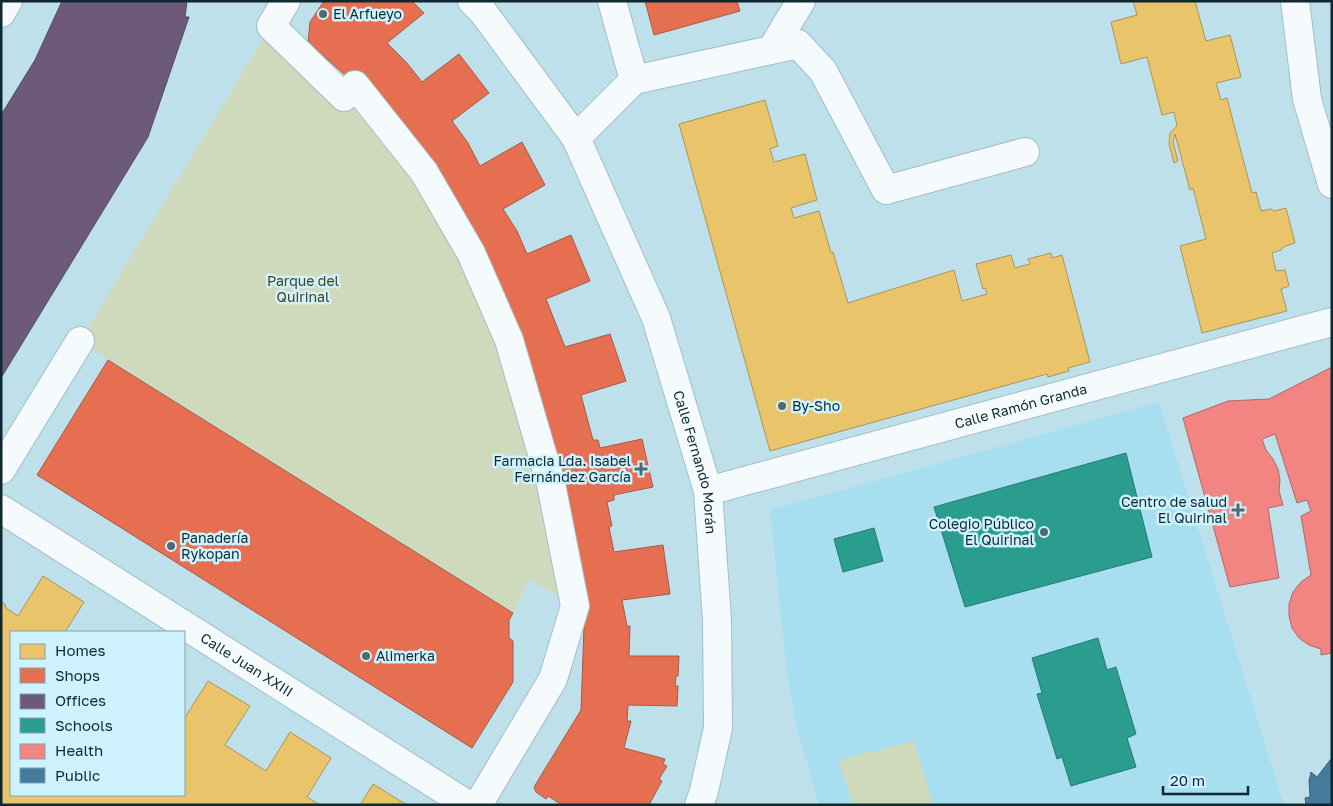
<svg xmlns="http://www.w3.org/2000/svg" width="1333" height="806" viewBox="0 0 1333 806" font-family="'Golos Text',sans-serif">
<rect width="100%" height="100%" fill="#bee0eb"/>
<path fill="#a7dff0" d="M1159 402 1284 805H819L797 728 787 673 770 510Z"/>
<path fill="#cfd9bb" d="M271 26 343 97 355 85 471 253 575 606 530 579 513 613 80 341Z
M914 741 933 805H853L838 760Z"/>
<path fill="#e9c46a" stroke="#a89659" d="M1133 1H1195L1206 41 1230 35 1241 77 1216 83 1221 100 1227 98 1252 193 1256 192 1261 211 1271 209 1274 211 1286 208 1295 243 1283 247 1281 250 1272 253 1276 271 1285 270 1289 286 1281 289 1287 311 1202 333 1180 246 1206 239 1193 188 1190 190 1175 134 1173 142 1178 161 1174 163 1169 144 1170 133 1177 126 1174 112 1162 115 1147 57 1121 64 1111 22 1137 15Z
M765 100 778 146 770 149 774 162 805 154 817 200 791 208 794 218 819 211 831 253 833 252 848 303 954 270 962 301 987 294 985 288 983 289 976 264 1011 255 1015 268 1030 264 1028 259 1051 253 1052 258 1062 255 1090 362 1068 368 1069 371 1048 377 1047 374 770 451 679 124Z
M43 576 84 602 65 632H11V795H184V719L208 681 250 706 225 745 266 771 290 732 331 758 307 797 320 805H1V602L5 604 6 608 18 616Z
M373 784 407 805H360Z"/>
<path fill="#e76f51" stroke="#a65a47" d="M324 1H412L424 13 387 43 406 62 422 82 459 54 489 93 452 121 468 143 480 166 522 142 545 185 503 209 517 231 527 254 571 235 590 281 546 299 565 347 610 334 626 381 581 395 593 440H598L600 448 642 439 653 487 614 495V500L607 502 612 526 609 527 614 552 663 545 670 594 622 600 627 626H630L629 656H679L678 676H676L675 686H678L677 706 628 705 627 721H631L624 748 665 759 663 764 667 766 659 779 662 781 649 805H562L548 796 546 799 536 792 534 787 581 710 584 627 567 533 515 338 354 74 345 75 308 42 310 22Z
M645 1H737L740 11 654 35Z
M108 360 513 613 509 620V638L513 641V682L472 748 37 475Z"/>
<path fill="#6d597a" stroke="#514b64" d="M62 1H187L185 17H189L148 137 1 378V115L35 60Z"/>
<path fill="#2a9d8f" stroke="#227a73" d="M1126 453 1152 557 965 607 934 507Z
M874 528 883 561 843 572 834 539Z
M1098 638 1107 670 1116 667 1136 734 1127 738 1136 767 1071 786 1062 757 1057 759 1037 694 1042 693 1032 658Z"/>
<path fill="#f28482" stroke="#ae696a" d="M1332 367V653L1321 655V649L1309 645 1299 638 1292 628 1289 616V604L1293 592 1301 582 1311 575 1301 516 1311 511 1307 500 1297 503 1275 434 1262 439 1266 450 1273 459 1278 469 1280 480 1279 491 1283 505 1268 508 1279 578 1230 587 1183 418 1228 401 1269 399Z"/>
<path fill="#457b9d" stroke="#35627d" d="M1331 759 1332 805H1306L1305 798 1310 797 1309 781 1311 772 1317 777Z"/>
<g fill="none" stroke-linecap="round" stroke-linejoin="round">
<defs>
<g id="minor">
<path d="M286 1 271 26 344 97 355 85 424 172 471 253 509 340 551 484 575 606 553 679 478 805"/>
<path id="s1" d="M472 1 483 12 576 138 656 318 708 491 717 620 718 728 704 791 699 805"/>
<path d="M1295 1 1307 99 1332 184"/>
<path d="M1 13 8 1"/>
<path d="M772 49 801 1"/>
<path d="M634 80 798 44 823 71 886 190 1025 152"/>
<path d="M576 138 634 80 612 1"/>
<path d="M1 470 80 341"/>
<path id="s2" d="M708 491 1332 322"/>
<path id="s3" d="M1 509 468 805"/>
</g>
</defs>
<use href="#minor" stroke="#a3bec6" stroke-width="30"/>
<use href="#minor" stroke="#f5fafc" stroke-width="28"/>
</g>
<g fill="#4d6972" stroke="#cef3ff" stroke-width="2">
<circle cx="323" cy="14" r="5"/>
<circle cx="782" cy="406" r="5"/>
<path d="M638.5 461.5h5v5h5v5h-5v5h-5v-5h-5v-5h5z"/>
<path d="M1235.5 502.5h5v5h5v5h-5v5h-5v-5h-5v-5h5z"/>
<circle cx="1044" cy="532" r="5"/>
<circle cx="171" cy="546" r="5"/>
<circle cx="366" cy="656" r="5"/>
</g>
<g text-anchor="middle" stroke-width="5" stroke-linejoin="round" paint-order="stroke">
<g font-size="14" fill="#102931" stroke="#cef3ff" text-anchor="start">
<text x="333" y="19">El Arfueyo</text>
<text x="792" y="411">By-Sho</text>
<text x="631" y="466" text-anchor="end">Farmacia Lda. Isabel<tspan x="631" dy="16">Fernández García</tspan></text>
<text x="1227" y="507" text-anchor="end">Centro de salud<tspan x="1227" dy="16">El Quirinal</tspan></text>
<text x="1034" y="529" text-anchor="end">Colegio Público<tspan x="1034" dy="16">El Quirinal</tspan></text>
<text x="181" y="543">Panadería<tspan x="181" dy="16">Rykopan</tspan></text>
<text x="376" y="661">Alimerka</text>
</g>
<g font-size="14" fill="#494114" stroke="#cef3ff">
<text x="303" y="286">Parque del<tspan x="303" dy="16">Quirinal</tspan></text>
</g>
<g font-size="14" fill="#102931" stroke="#cef3ff">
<text dy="5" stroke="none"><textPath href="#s2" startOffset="324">Calle Ramón Granda</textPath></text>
<text dy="5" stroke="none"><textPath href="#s1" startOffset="519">Calle Fernando Morán</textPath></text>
<text dy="5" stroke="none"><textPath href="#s3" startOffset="291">Calle Juan XXIII</textPath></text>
</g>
</g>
<rect width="1333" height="806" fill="none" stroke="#102931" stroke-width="5"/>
<rect x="10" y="631" width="175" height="165" fill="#cef3ff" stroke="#82a2ad"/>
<rect x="20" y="644" width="25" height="15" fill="#e9c46a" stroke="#82a2ad"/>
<text x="55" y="656" font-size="15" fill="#102931">Homes</text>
<rect x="20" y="668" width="25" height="15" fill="#e76f51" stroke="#82a2ad"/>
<text x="55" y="681" font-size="15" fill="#102931">Shops</text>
<rect x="20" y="694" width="25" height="15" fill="#6d597a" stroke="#82a2ad"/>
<text x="55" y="706" font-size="15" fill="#102931">Offices</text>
<rect x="20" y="718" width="25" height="15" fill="#2a9d8f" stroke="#82a2ad"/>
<text x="55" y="731" font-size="15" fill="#102931">Schools</text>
<rect x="20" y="744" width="25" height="15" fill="#f28482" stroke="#82a2ad"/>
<text x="55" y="756" font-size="15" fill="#102931">Health</text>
<rect x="20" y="768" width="25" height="15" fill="#457b9d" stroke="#82a2ad"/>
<text x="55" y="781" font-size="15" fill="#102931">Public</text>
<path d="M1163 786v8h85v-8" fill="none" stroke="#102931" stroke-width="2.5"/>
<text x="1170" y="786" font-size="15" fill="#102931" stroke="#cef3ff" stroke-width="4" paint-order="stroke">20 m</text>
</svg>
